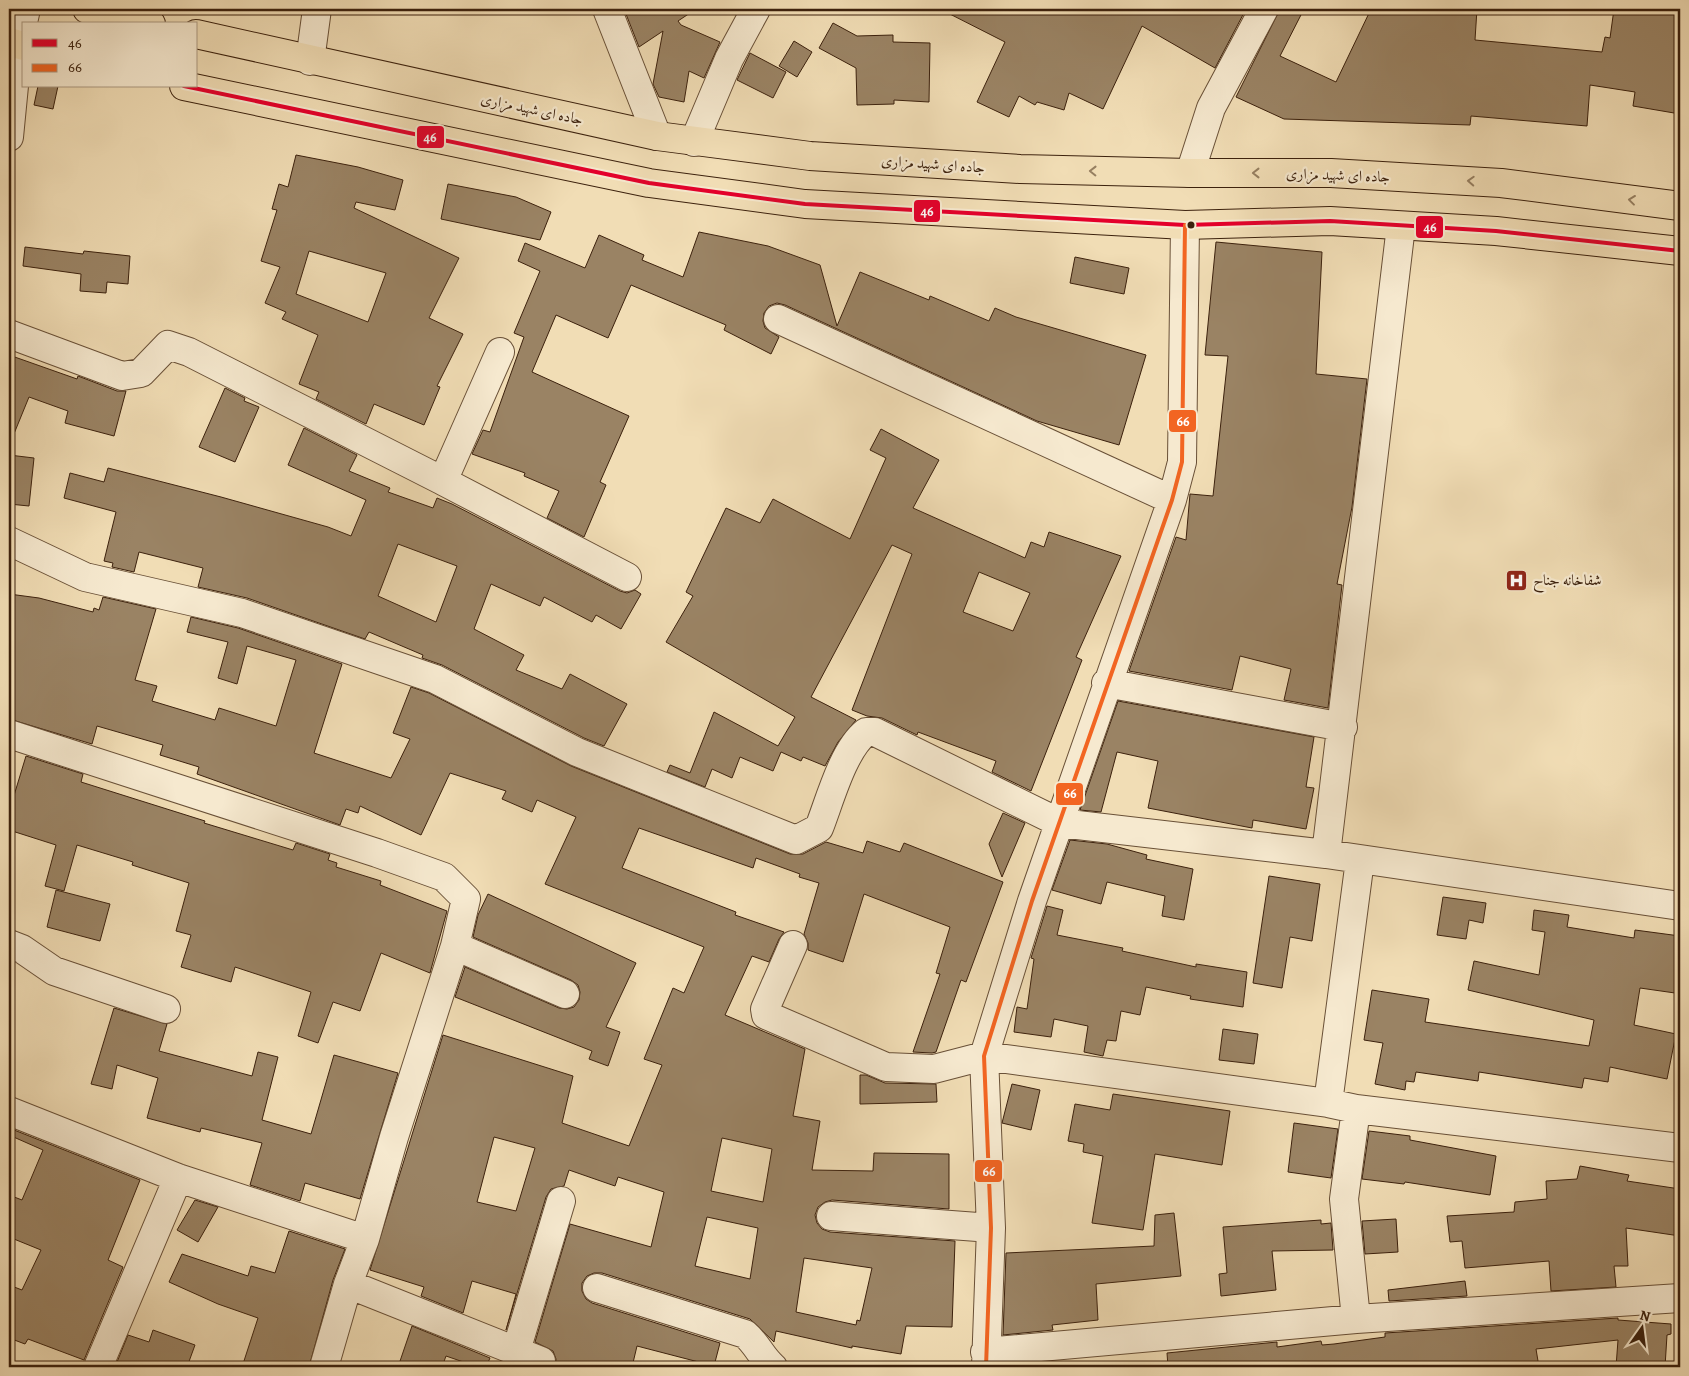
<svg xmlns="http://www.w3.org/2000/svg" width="1689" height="1376" viewBox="0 0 1689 1376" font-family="Alegreya,Amiri,serif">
<rect width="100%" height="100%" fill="#f1ddb5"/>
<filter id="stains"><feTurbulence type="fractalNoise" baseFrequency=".004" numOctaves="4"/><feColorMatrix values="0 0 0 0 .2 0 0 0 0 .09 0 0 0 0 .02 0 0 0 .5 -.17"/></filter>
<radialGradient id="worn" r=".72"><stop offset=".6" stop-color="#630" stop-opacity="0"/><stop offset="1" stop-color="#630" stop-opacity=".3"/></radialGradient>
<path fill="#9a8364" stroke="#3c210d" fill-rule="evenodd" d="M624 9H696L678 21 681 25 720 42 704 78 689 71 684 102 659 97 653 84 663 31 639 47Z
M940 9H1246L1215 68 1142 26 1103 109 1069 93 1064 110 1037 102 1035 105 1019 96 1009 117 977 102 1005 42Z
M1280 9H1304L1280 56 1336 82 1371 9H1477L1475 40 1602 52 1605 37 1610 38 1614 9H1638L1680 15V114L1633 106 1635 92 1590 85 1587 126 1471 116 1470 125 1284 119 1236 97Z
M833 23 857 36 893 35V42L930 43 929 102 894 100V104L857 105 856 68 819 48Z
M794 41 812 52 797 77 779 66Z
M750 53 786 72 773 98 737 80Z
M38 86H58L53 109 34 105Z
M296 155 358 167 403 180 395 210 356 202 354 208 459 258 429 318 463 334 437 386 440 387 424 425 374 404 366 424 316 399 319 392 299 384 318 335 282 319 286 312 265 303 280 267 261 261 277 210 272 209 279 184 288 187ZM309 251 386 273 368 322 296 294Z
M448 184 516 197 551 212 540 240 441 219Z
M699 232 768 246 820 265 837 326 860 272 929 300 930 296 989 321 995 308 1016 317 1146 355 1119 445 1037 421 785 305 777 303 769 306 764 313 763 321 765 328 779 337 771 354 724 330 726 325 631 285 608 338 556 315 532 372 629 416 600 482 606 485 584 537 547 518 559 491 524 476 525 473 472 454 483 430 490 432 524 337 514 333 540 271 518 261 525 243 585 268 599 235 644 255 642 260 683 277Z
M1216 242 1322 252 1316 374 1367 379 1352 507 1337 584 1342 585 1328 708 1284 700 1291 669 1240 656 1232 690 1129 671 1176 537 1186 540 1190 494 1213 496 1228 356 1205 355Z
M25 247 83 254 84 251 130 256 128 284 107 282 106 293 80 291 81 274 23 266Z
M1075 257 1129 268 1124 294 1070 283Z
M9 355 77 379 78 376 117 391H126L114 436 65 423 68 411 29 397 9 446Z
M225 388 245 398 244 401 259 407 235 462 199 447Z
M304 428 357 455 349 471 390 488 388 492 433 508 437 498 452 504 620 591 627 593 635 590 641 594 621 629 596 615 592 622 544 597 540 606 491 584 474 629 524 655 516 670 562 689 570 674 627 704 604 746 584 738 442 665 422 658 423 655 369 632 365 639 247 598 198 587 203 568 139 552 134 572 112 567 113 563 104 561 116 512 64 498 70 473 104 482 108 468 221 497 328 527 351 536 366 500 288 465ZM398 544 457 566 436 622 378 596Z
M881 429 939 460 913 508 1025 558 1031 542 1044 547 1049 532 1121 556 1076 657 1082 660 1031 791 992 772 996 761 918 732 917 735 882 718 867 716 852 710 912 554 892 545 811 697 856 720 838 742 825 766 803 757 801 761 781 752 773 771 740 757 732 778 712 769 705 787 667 772 670 765 690 773 714 712 778 746 795 717 666 642 693 596 686 592 726 508 760 523 773 499 850 539 886 458 870 450ZM979 572 1030 593 1013 631 963 612Z
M9 455 34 458 29 506 9 504Z
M9 594 39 598 93 612 94 608 99 610 103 597 156 609 135 680 157 686 152 701 215 720 219 708 276 726 296 660 247 646 237 684 218 678 228 642 187 632 191 617 238 628 342 664 314 753 391 778 410 739 393 733 411 687 429 693 571 766 790 854H803L826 842 863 853 867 841 900 852 904 843 1003 882 966 982 961 980 936 1052 932 1053 913 1052 940 974 936 973 950 927 864 894 843 962 808 950V943L804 934 819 883 799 877 800 874 756 858 753 868 639 828 622 868 736 912 735 915 784 932 779 939 769 962 752 956 725 1015 805 1049 793 1116 820 1121 812 1170 873 1171 874 1153 949 1154V1209L832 1200 825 1202 818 1207 815 1215 817 1223 822 1229 830 1232 955 1241 952 1327 906 1326 901 1354 852 1346V1348L776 1331 774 1342 750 1319 602 1273H594L587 1276 582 1283V1291L586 1299 592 1303 720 1343 714 1366 637 1346 632 1367H555L556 1359 553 1351 535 1342 570 1224 651 1247 664 1192 618 1177 615 1186 569 1170 564 1186 551 1189 546 1197 506 1330 516 1294 472 1281 463 1313 421 1296 424 1287 370 1270 443 1035 573 1076 562 1123 629 1146 662 1065 644 1059 673 988 684 993 704 947 545 884 576 817 537 800 532 812 502 799 506 791 450 773 421 835 360 806 358 813 346 809 340 825 197 774 199 767 160 755 163 745 97 726 92 744 9 719ZM494 1137 535 1148 516 1211 477 1202ZM722 1138 772 1149 763 1202 711 1191ZM707 1217 758 1228 750 1279 695 1266ZM804 1258 872 1268 860 1321 857 1320 856 1325 796 1312Z
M1118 701 1314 737 1306 787 1314 788 1306 829 1253 820 1252 828 1148 808 1158 761 1117 752 1101 812 1080 810Z
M26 756 83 774 81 782 205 821 204 823 293 850 296 843 330 854 328 860 337 863 336 867 381 881 380 885 447 911 430 973 381 953 360 1011 333 1002 318 1043 298 1036 311 992 235 967 231 982 181 967 191 935 176 931 189 883 132 865 133 862 77 845 64 891 45 886 56 845 9 830V812Z
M1003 813 1025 823 1002 877 989 844Z
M1070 840 1107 844 1147 855 1146 859 1193 869 1184 920 1162 916 1165 896 1107 882 1101 904 1052 890Z
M1269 876 1320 884 1312 941 1290 937 1282 988 1253 983Z
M56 890 110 904 100 941 47 927Z
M488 894 636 963 606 1027 620 1032 608 1066 589 1059 592 1051 455 997 465 967 559 1008 567 1009 574 1007 579 1000 580 992 578 985 571 980 473 937 478 915Z
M1443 897 1486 903 1483 923 1469 920 1466 939 1437 935Z
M1047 906 1063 910 1057 935 1123 948 1122 951 1196 967V964L1247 972 1243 1007 1190 999 1191 996 1146 987 1140 1015 1121 1011 1116 1041 1107 1040 1103 1056 1084 1052 1088 1026 1054 1019 1051 1037 1014 1032 1017 1007 1027 1009 1034 959 1031 958Z
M1534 910 1569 915 1567 927 1634 938 1635 930 1680 936V957L1675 993 1640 988 1634 1025 1676 1034 1667 1079 1610 1067 1608 1082 1584 1078 1582 1088 1479 1072 1478 1081 1416 1072 1414 1082 1406 1081 1405 1090 1375 1084 1383 1043 1364 1040 1372 990 1429 999 1425 1022 1589 1046 1594 1020 1468 990 1474 961 1539 975 1545 932 1532 930Z
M114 1008 167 1024 159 1051 252 1076 258 1052 278 1057 262 1120 311 1134 334 1055 398 1073 360 1199 305 1183 300 1201 250 1185 262 1143 201 1128 200 1132 147 1118 158 1078 117 1065 112 1089 91 1084Z
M1223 1029 1258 1034 1254 1064 1219 1060Z
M860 1075H866L885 1083 936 1084 937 1102 860 1104Z
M1012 1084 1040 1090 1031 1130 1002 1123Z
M1113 1094 1230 1111 1222 1165 1155 1154 1143 1230 1092 1223 1103 1156 1083 1152 1084 1144 1068 1141 1075 1104 1110 1110Z
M1294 1123 1338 1129 1331 1178 1288 1172Z
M9 1128 140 1180 108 1260 123 1267 84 1360 28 1339 25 1344 9 1338V1285L22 1290 41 1250 9 1237V1195L22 1200 43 1150 9 1135Z
M1369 1131 1410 1136V1140L1496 1156 1490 1195 1405 1182 1404 1184 1362 1179Z
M1580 1166 1629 1175 1627 1181 1680 1189V1236L1626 1228 1628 1266H1614L1616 1287 1551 1291 1549 1261 1465 1268 1462 1241 1450 1242 1447 1216 1514 1212 1515 1202 1547 1199 1546 1181 1577 1179Z
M195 1200 218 1207 198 1242 177 1230Z
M1174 1213 1181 1276 1096 1284 1098 1320 1052 1325 1053 1330 1003 1335 1006 1253 1154 1246 1155 1215Z
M1396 1219 1398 1252 1365 1254 1362 1221Z
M1321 1220V1224L1331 1223 1333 1250 1272 1251 1276 1290 1221 1296 1219 1274 1227 1273 1223 1227Z
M289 1231 345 1249 333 1280 309 1367H242L258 1318 218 1304 169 1282 182 1254 248 1276 251 1266 275 1273Z
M1465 1281 1467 1296 1389 1301 1388 1290Z
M1618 1318V1320L1671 1324V1334L1667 1335 1665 1367H1616L1618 1340 1536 1349 1539 1367H1168L1167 1353 1277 1342V1347L1321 1341 1322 1345 1334 1344 1385 1337V1333Z
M412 1326 490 1358 486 1367H478L446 1356 442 1367H398Z
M153 1330 195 1345 187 1367H115L128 1335 149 1342Z"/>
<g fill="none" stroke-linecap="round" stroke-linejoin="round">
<defs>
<path id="minor" d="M607 9 657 136
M310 61 317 9
M9 137 18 45 26 9
M694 142 729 59 756 9
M1190 173 1211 108 1264 9
M778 319 1172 500
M9 334 122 376 141 373 168 345 189 352 443 481 500 352
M443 481 627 577
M9 541 85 577 242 613 435 679 577 752 796 840 819 828C830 800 843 750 866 732H875L1060 823 1326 854 1680 906
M1106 683 1343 727
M9 734 377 853 444 877 466 899 455 946 394 1137 365 1239 348 1284 324 1367
M1326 854 1401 226
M9 944 22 949 54 971 166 1009
M793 945 765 1009 766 1015 886 1067 934 1069 984 1056 1328 1103 1356 1109 1680 1148
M455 946 565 994
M1328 1103 1360 860
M9 1111 178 1178 365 1239
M831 1216 991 1228
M348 1284 541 1361
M597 1288 745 1334C757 1344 762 1358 773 1367
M1356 1319 1344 1199 1356 1109
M516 1351 561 1201
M985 1352 1356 1319 1680 1298
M98 1367 178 1178
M986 1367 991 1228 984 1056 1032 901 1172 500 1182 462 1185 225"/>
<path id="major" d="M87 9 151 24
M196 34 657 136 810 156 1020 169 1190 173H1331L1501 183 1680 206
M9 42 24 46
M184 86 649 183 805 204 1185 225 1330 221 1496 231 1680 251"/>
</defs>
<use href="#minor" stroke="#695037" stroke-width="30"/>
<use href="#major" stroke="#3c210d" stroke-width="30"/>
<use href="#minor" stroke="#f6e9cf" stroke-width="28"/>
<use href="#major" stroke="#f1ddb5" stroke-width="28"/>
<defs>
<path id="bus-1" d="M184 86 649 183 805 204 1185 225 1330 221 1496 231 1680 251"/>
<path id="bus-2" d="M986 1367 991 1228 984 1056 1032 901 1172 500 1182 462 1185 225"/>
</defs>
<use href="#bus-1" stroke="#f6e9cf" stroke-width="8"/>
<use href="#bus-2" stroke="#f6e9cf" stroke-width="8"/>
<use href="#bus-1" stroke="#e4002b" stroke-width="4"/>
<use href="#bus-2" stroke="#f26522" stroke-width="4"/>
</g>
<defs><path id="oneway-chevron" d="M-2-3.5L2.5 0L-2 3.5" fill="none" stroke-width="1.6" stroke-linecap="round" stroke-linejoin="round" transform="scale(1.25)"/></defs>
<g stroke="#967f61">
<use href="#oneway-chevron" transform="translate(1093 171) rotate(-179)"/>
<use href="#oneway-chevron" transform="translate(1256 173) rotate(180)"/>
<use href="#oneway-chevron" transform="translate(1471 181) rotate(-177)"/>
<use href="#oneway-chevron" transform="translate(1632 200) rotate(-173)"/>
</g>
<defs>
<symbol id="hospital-square" viewBox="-11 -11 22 22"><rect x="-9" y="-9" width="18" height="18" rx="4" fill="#8f2418" stroke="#f6e9cf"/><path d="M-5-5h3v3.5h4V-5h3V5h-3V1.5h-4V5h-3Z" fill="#fff"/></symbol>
</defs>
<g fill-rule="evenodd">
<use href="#hospital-square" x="1504" y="568" width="25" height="25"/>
</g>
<circle fill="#3c210d" stroke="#f6e9cf" stroke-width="2" cx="1191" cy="225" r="4.5"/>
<g text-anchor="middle" stroke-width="4.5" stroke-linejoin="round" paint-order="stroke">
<g font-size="15" fill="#3c210d" stroke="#f6e9cf">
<text transform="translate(532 109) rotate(12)" y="5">جاده ای شهید مزاری</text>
<text transform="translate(933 164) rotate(4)" y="5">جاده ای شهید مزاری</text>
<text transform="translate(1338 175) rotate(2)" y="5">جاده ای شهید مزاری</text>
</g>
<g font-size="15" fill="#3c210d" stroke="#f6e9cf" text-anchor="start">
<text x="1533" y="585">شفاخانه جناح</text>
</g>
</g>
<g stroke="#f6e9cf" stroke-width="2">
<rect x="416" y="125" width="29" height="24" rx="5" fill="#e4002b"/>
<rect x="913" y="199" width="28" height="24" rx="5" fill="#e4002b"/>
<rect x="1415" y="215" width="29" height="24" rx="5" fill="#e4002b"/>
<rect x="1168" y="409" width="29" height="24" rx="5" fill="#f26522"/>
<rect x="1055" y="782" width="29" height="24" rx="5" fill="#f26522"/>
<rect x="974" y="1159" width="29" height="24" rx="5" fill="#f26522"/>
</g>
<g font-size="14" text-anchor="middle" font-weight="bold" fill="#fff">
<text x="430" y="142">46</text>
<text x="927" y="216">46</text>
<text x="1430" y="232">46</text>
<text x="1183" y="426">66</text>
<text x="1070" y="798">66</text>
<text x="989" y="1176">66</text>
</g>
<rect width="1689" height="1376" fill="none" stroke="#f1ddb5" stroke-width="30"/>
<rect x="10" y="10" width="1669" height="1356" fill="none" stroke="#3c210d" stroke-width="2.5"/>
<rect x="15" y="15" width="1659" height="1346" fill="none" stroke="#3c210d"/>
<rect x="22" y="22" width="175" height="65" fill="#f6e9cf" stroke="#ac9981"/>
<rect x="32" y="39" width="25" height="8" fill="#e4002b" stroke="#ac9981"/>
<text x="68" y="48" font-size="15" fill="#3c210d">46</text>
<rect x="32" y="64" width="25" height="8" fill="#f26522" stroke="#ac9981"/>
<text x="68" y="72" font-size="15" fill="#3c210d">66</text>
<g transform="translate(1642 1328) rotate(14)" stroke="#f6e9cf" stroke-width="4" paint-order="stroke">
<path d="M0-4L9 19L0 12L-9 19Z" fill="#3c210d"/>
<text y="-8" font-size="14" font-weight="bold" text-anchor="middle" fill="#3c210d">N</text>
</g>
<rect width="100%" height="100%" filter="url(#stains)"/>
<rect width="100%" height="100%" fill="url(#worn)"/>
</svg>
